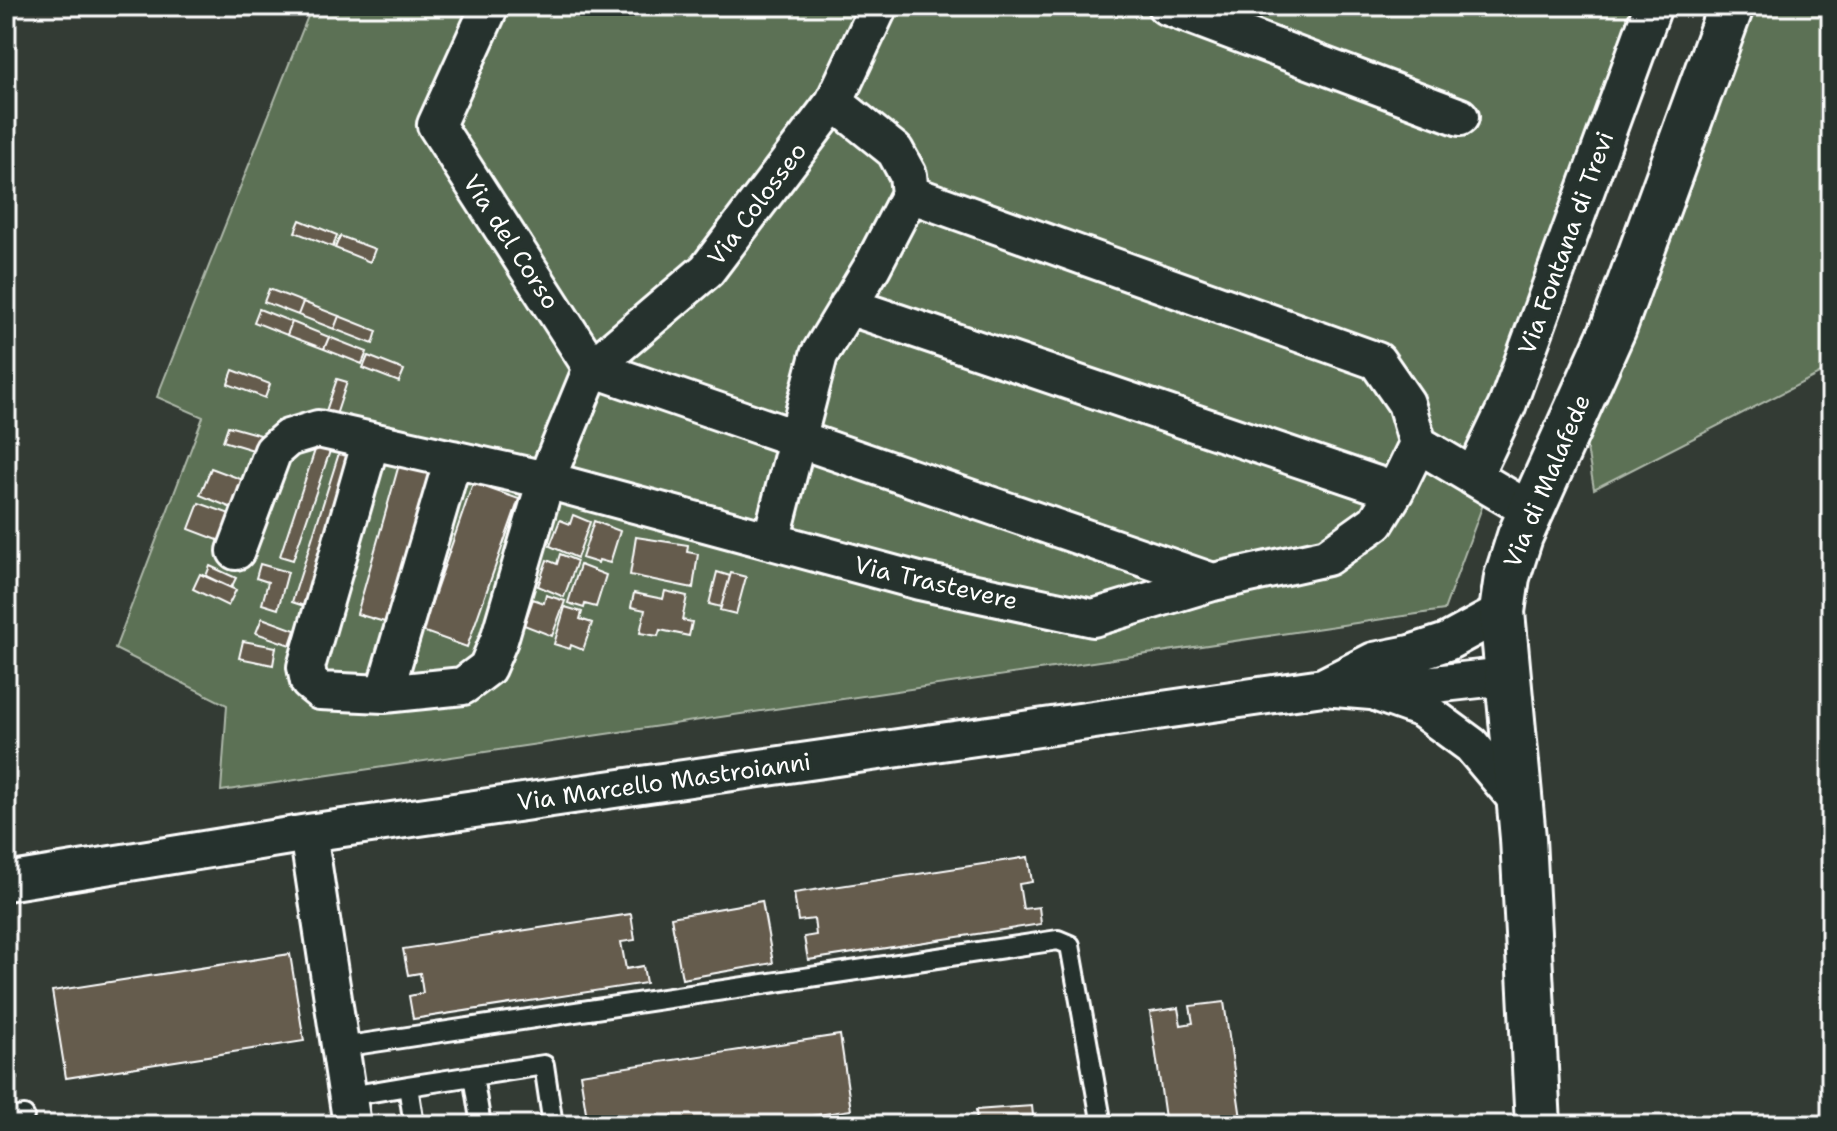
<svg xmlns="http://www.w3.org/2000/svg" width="1837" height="1131" viewBox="0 0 1837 1131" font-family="'Shantell Sans',sans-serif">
<rect width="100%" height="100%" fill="#333b34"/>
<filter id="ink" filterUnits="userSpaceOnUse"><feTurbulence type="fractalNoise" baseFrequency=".0125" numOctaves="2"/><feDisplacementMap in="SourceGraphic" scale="16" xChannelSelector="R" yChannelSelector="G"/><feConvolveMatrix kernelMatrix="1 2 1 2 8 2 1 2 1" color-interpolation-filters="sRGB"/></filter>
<g filter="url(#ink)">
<path fill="#5c7155" stroke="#aeb8aa" stroke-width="2" d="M312 6H1667L1444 610 221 791 227 705 115 649 203 417 157 397Z
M1731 6H1831V368L1594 489 1580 407Z"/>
<path fill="#655c4e" stroke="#fff" stroke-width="2" d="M300 220 337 235 333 247 295 232Z
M340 236 375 249 370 262 335 248Z
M269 289 303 302 298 315 264 302Z
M303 302 339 316 334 329 298 315Z
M259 309 292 322 287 335 254 322Z
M339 316 377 331 373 344 334 329Z
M292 322 329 337 324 349 287 335Z
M329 337 367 352 362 364 324 349Z
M368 356 404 370 399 382 363 368Z
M233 370 270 384 265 398 228 384Z
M337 379 347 382 335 418 325 414Z
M228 426 264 436 260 452 223 441Z
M317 444 331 448 293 560 280 556Z
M340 450 356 456 307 607 292 602Z
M400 461 431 470 388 623 357 614Z
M211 468 246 481 234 509 200 495Z
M473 483 519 499 467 647 422 631Z
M199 503 233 515 223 542 189 529Z
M573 515 590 522 577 558 550 546 560 520 570 524Z
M594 521 620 531 610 563 599 560 598 563 582 558Z
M636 537 688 545 687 552 698 554 693 588 630 575Z
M560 554 577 561 564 597 538 586 547 560 557 564Z
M260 564 288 572 278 609 262 604 268 582 256 578Z
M580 565 606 575 596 607 585 604 584 608 568 603Z
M210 566 236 578 231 588 206 576Z
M717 572 730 576 721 607 709 604Z
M731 573 746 577 736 614 720 610Z
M200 574 236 590 228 606 193 589Z
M665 591 687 596 682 620 692 622 689 636 660 630 658 636 640 633 645 610 631 607 634 593 663 599Z
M546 595 565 601 552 636 524 625 533 599 544 603Z
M565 607 582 612 580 619 592 623 583 650 571 645 570 649 554 644Z
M262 618 295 630 290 645 256 633Z
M243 641 276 647 273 665 239 658Z
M1028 857 1032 882 1019 884 1023 909 1039 907 1041 924 808 960 804 937 816 935 814 919 798 921 794 893Z
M762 901 773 963 682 979 671 917Z
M631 914 635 940 621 942 626 969 643 966 646 983 413 1019 409 996 423 993 420 973 408 975 403 949Z
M290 954 304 1041 66 1078 52 991Z
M1224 1002 1242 1125H1166L1150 1012 1178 1008 1181 1025 1193 1023 1190 1006Z
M6 1013 17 1079 6 1081Z
M840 1035 851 1110 752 1125H588L580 1074Z
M1032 1106 1034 1125H977L976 1110Z
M310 1120V1125H277Z"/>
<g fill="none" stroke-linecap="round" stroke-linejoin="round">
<defs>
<path id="service" d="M341 1047 1058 940 1070 945 1102 1125
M473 1076 481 1125
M349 1096 408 1086
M6 1119 24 1116
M414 1125 408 1086 544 1065 553 1125"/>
<path id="minor" d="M1166 6 1460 117
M848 306 1395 491
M592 368 1213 582
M592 368 707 270 834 102 879 6
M371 441 306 667 309 682 320 691 384 694 463 686 487 668 499 640 546 480 592 368 436 125 490 6
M1418 444 1531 511
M1473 477 1507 406 1653 6
M771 541 819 355 872 267 910 194 908 175 895 151 834 102
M236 551 273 451 288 438 318 429 546 480 919 581 1093 618 1213 582 1327 557 1376 522 1395 491 1418 444 1406 403 1377 361 910 194
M1323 687 1374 661 1410 654 1447 642 1502 612
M384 694 453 459
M1380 694 1422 709 1471 745 1518 801
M308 833 352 1125
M6 882 308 833 1323 687 1371 691 1507 676"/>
<path id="tertiary" d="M1538 1125 1523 838 1502 612 1507 577 1520 536 1614 327 1731 6"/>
</defs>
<use href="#service" stroke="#fff" stroke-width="24"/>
<use href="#minor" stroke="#fff" stroke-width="42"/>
<use href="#tertiary" stroke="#fff" stroke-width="50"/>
<use href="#service" stroke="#26332d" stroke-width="18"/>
<use href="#minor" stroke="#26332d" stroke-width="36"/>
<use href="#tertiary" stroke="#26332d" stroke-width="44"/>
</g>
</g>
<g text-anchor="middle" stroke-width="7" stroke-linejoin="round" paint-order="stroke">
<g font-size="24" fill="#fff" stroke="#26332d">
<text transform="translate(757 204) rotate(-53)" y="8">Via Colosseo</text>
<text transform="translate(511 242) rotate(57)" y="8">Via del Corso</text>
<text transform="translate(1566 243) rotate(-70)" y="8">Via Fontana di Trevi</text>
<text transform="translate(1547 481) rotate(-67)" y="8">Via di Malafede</text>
<text transform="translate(936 583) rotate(13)" y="8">Via Trastevere</text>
<text transform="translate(664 782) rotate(-8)" y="8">Via Marcello Mastroianni</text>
</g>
</g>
<rect width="1837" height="1131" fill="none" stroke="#26332d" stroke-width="32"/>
<rect x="16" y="16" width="1805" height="1099" fill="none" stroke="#fff" stroke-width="3" filter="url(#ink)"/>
</svg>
